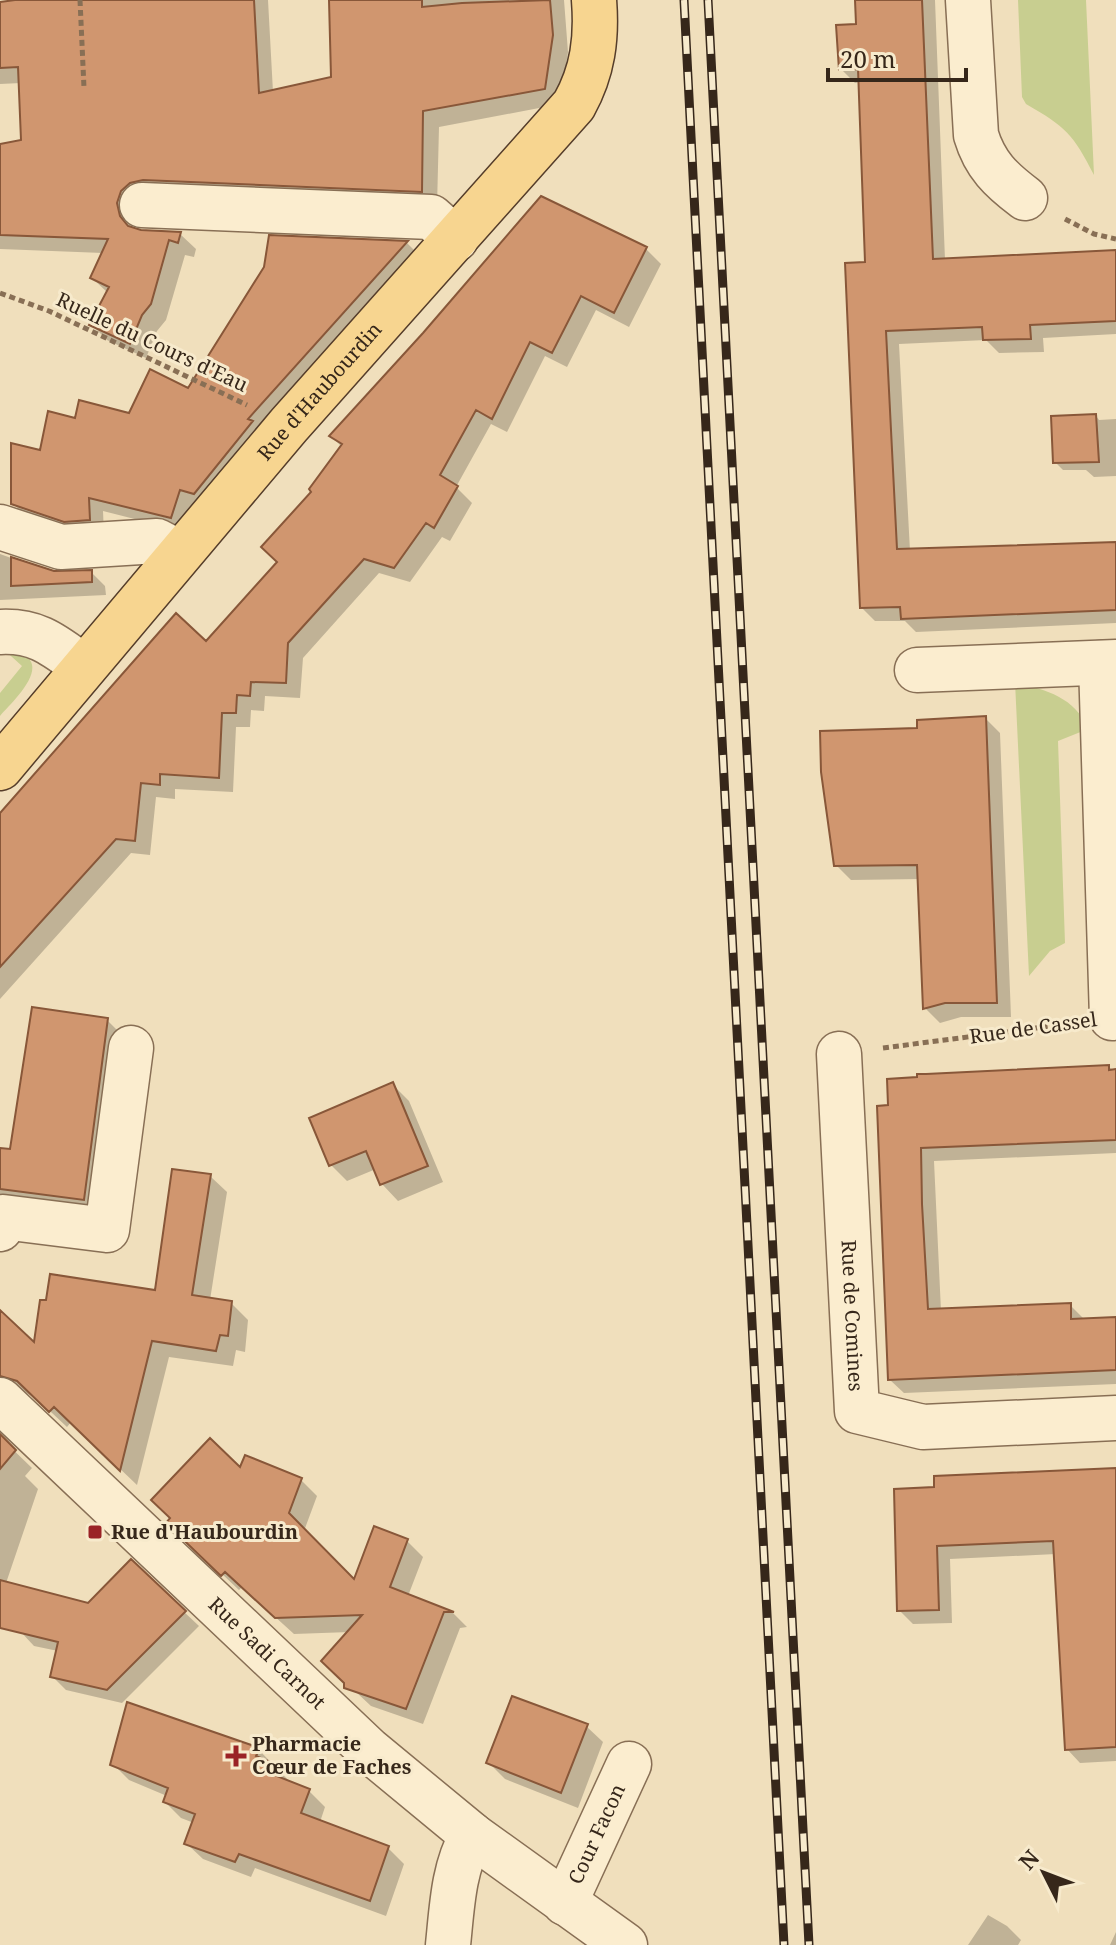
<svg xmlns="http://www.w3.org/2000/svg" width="1116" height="1945" viewBox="0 0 1116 1945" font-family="'Noto Serif',serif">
<rect width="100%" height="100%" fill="#f0dfbc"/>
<path fill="#c8ce90" d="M1018 0H1086L1094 175C1073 134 1066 127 1026 104L1022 97Z
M1 647C8 650 20 651 26 656 47 671 10 704 0 716V693L22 666Z
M1015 682C1046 690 1075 697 1088 729L1058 741 1065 943 1050 951 1029 976Z"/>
<path fill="#0003" d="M17 0H268L273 92 333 79 331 0H564L568 52 560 104 439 127 437 207 132 220 134 230 180 234 196 249 194 257 185 255 166 320 157 331 146 358 107 340 91 324 108 293 92 278 103 253 0 249V146L23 141 21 83 0 84V4Z
M857 0H935L945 260 1116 252V334L1043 338 1044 352 999 353 986 340 899 344 910 551 1116 544V623L916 632 905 621H875L862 608 867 264 861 82 855 83 841 69 858 26Z
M541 198 646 249 661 264 629 327 596 310 567 367 545 356 507 432 491 424 456 487 472 503 450 541 442 537 410 582 379 573 303 658 300 698 265 696 264 711 251 710 250 727H236L233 792 175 789V799L156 797 150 855 131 853 0 999V816L206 643 279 562 314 492 342 447 331 436 424 334Z
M271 237 407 243 421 257 186 532 103 511 104 534 28 519 13 503 42 452 77 420 130 415 189 391 265 268Z
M1096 416 1099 420 1116 419V476L1094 477 1086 470H1063L1055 462Z
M0 554 53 573 91 572 105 586 106 595 0 600Z
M985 718 1000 733 1011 1017H961L940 1023 925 1008 920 879 851 880 836 865 919 730Z
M107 1020 121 1034 98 1213 0 1201V1150L12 1152Z
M1108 1067 1116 1071V1153L934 1161 941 1311 1070 1305 1084 1319 1116 1322V1384L904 1393 890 1380 879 1108Z
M393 1085 409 1101 443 1182 398 1201 382 1184 376 1169 347 1181 331 1165Z
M210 1176 227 1192 210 1300 231 1303 248 1320 245 1352 236 1350 233 1366 169 1357 137 1485 71 1422 67 1427 36 1398 24 1392H11L0 1398V1312L36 1346 156 1292Z
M0 1437 32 1468 25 1476 38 1489 4 1589 0 1588Z
M1116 1470V1761L1080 1763 1067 1749 1056 1554 950 1559 952 1623 913 1624 899 1610 896 1491Z
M241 1471 301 1480 317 1496 304 1531 355 1583 407 1541 423 1557 408 1596 453 1613 467 1627 460 1628 423 1724 371 1706 340 1677 350 1632 294 1634 242 1587 239 1590 185 1539Z
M131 1562 199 1626 122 1703 66 1690 52 1676 58 1651 34 1646 20 1631 89 1605Z
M586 1726 603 1742 578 1808 505 1779 489 1763Z
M259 1750 288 1780V1783L309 1791 325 1807 320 1822 388 1848 404 1864 386 1916 255 1868 251 1877 203 1859 186 1843 194 1823 181 1818 165 1802 167 1796 129 1780 113 1764Z
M988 1915 1007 1926 1021 1940 1018 1945H968Z
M1116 1932V1945H1110Z"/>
<path fill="#d0966f" stroke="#885739" stroke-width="2" d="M15 0H254L259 93 331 77 329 0H422V7L462 3 550 0 553 35 545 89 423 111 422 192 143 180 130 183 121 191 117 203 120 216 128 226 141 230 181 232 178 243 169 240 151 304 142 315 130 344 89 325 109 287 90 278 108 239 0 235V144L21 140 18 67 0 68V2Z
M855 0H922L933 259 1116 250V321L1030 325 1031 339 983 340 982 327 886 331 897 549 1116 542V610L901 619 900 607 860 608 845 263 865 262 858 69 839 70 836 25 856 24Z
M541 196 647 247 614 313 581 296 552 353 530 342 492 419 476 410 440 475 458 486 434 528 426 523 394 568 364 559 288 643 286 683 251 682 250 696 237 695 236 713H222L219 778 160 774V785L141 783 135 841 116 839 0 967V813L176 613 206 641 277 562 261 547 311 492 309 489 342 444 329 436 423 333Z
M269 235 408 241 248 419 253 421 194 494 180 490 171 518 89 498 90 520 64 522 11 504V443L40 450 48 411 75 418 79 400 129 413 150 369 188 388 264 267Z
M1096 414 1099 462 1053 463 1051 416Z
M11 557 54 571 92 570V582L11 586Z
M986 716 997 1003H945L923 1009 917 865 834 866 821 772 820 731 917 728V720Z
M32 1007 108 1018 84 1200 0 1189V1148L10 1149Z
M1109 1065V1070L1116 1069V1140L921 1148 922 1204 928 1309 1071 1303V1319L1116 1317V1370L888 1380 877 1106 888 1105 887 1079 917 1077V1074H926Z
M393 1082 428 1166 380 1185 366 1151 329 1166 309 1118Z
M172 1169 211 1174 192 1295 232 1301 228 1336 220 1335 216 1351 152 1341 120 1471 54 1407 49 1412 17 1381 0 1376V1310L34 1342 40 1300H46L50 1274 155 1290Z
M0 1434 16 1450 0 1469Z
M210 1438 240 1467 245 1455 302 1478 289 1513 354 1579 374 1526 408 1539 390 1587 454 1612H444L406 1709 344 1688V1683L321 1661 362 1615 275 1618 225 1572 221 1576 166 1523 170 1518 151 1500Z
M1116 1468V1747L1065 1750 1053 1541 937 1546 939 1610 897 1611 894 1489 934 1487V1476Z
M131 1559 186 1611 107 1690 50 1677 58 1642 0 1628V1580L88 1603Z
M512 1696 588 1724 561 1793 486 1763Z
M127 1702 260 1748 256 1756 273 1763 269 1773 310 1789 301 1813 389 1846 370 1901 239 1854 235 1862 184 1844 195 1814 163 1802 168 1788 110 1765Z"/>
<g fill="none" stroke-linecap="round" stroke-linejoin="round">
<defs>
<g id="minor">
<path d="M968 0 976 135C985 165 1001 180 1025 198"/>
<path d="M142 205 431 217 456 239"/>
<path d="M0 527 61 547 157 541 180 553"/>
<path d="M0 632C38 630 55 646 84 667"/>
<path d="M1101 663 1112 1018"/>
<path d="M917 670 1116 662"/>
<path id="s1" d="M839 1054 857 1411 923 1427 1116 1418"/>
<path d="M0 1229 3 1217 107 1230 131 1048"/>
<path id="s2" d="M0 1400 369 1750 472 1835 625 1945"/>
<path id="s3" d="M565 1903 629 1764"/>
<path d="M448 1945C452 1907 453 1869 472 1835"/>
</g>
<g id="major">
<path id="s4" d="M0 768 289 425 574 105C593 71 597 38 594 0"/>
</g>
</defs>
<use href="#minor" stroke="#886f55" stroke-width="47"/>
<use href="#major" stroke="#553d2a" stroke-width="47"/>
<path stroke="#886f55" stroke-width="5" stroke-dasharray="6 4" stroke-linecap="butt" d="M80 0 84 88
M1065 219 1094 234 1116 239
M0 293 49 311 247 405
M883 1048 1067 1024"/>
<use href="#minor" stroke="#fbedcf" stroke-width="44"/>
<use href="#major" stroke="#f7d590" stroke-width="44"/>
<defs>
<path id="rail" d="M684 0 784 1945
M708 0 809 1945"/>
</defs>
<use href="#rail" stroke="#36271a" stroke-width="9"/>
<use href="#rail" stroke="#f7eacc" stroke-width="6" stroke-dasharray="18" stroke-linecap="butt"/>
</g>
<g fill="#9a2225" stroke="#f7eacc" stroke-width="3">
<rect x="87" y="1524" width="16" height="16" rx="4"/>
<path d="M232 1744h8v8h8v8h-8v8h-8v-8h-8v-8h8z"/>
</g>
<g text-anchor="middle" stroke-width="6" stroke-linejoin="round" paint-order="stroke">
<g font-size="20" fill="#36271a" stroke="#f7eacc">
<text transform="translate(152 342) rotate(25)" y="7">Ruelle du Cours d'Eau</text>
<text dy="7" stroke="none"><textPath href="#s4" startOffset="494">Rue d'Haubourdin</textPath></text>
<text transform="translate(1033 1028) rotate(-8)" y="7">Rue de Cassel</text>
<text dy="7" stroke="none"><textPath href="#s1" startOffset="262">Rue de Comines</textPath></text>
<text dy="7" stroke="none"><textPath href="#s2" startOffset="368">Rue Sadi Carnot</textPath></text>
<text dy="7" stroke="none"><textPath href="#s3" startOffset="76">Cour Facon</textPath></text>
</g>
<g font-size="20" font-weight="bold" fill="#36271a" stroke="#f7eacc" text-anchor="start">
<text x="111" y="1539">Rue d'Haubourdin</text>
<text x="252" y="1751">Pharmacie<tspan x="252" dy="23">Cœur de Faches</tspan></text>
</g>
</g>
<g transform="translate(1044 1873) rotate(312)" stroke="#f7eacc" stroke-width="6" paint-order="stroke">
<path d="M0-6L14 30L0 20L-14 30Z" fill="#36271a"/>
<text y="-12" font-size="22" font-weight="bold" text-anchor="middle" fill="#36271a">N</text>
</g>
<path d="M828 68v12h138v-12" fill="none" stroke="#36271a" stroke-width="4"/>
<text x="840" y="68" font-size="24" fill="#36271a" stroke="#f7eacc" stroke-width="6" paint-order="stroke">20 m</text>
</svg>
